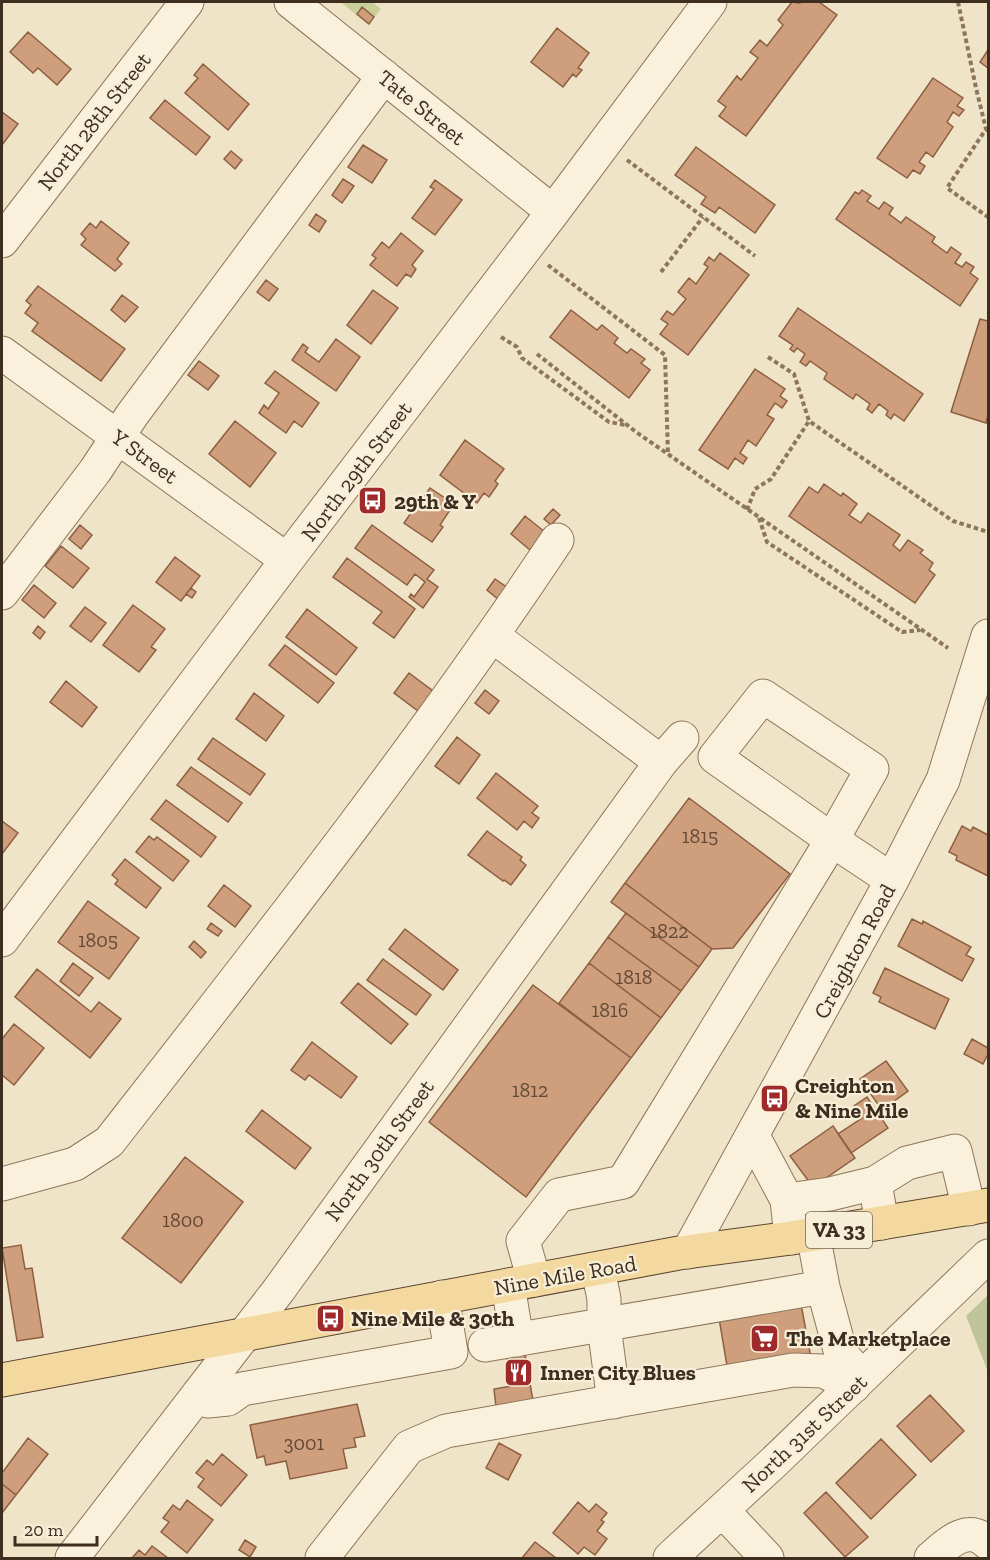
<svg xmlns="http://www.w3.org/2000/svg" width="990" height="1560" viewBox="0 0 990 1560" font-family="'Zilla Slab',serif">
<rect width="100%" height="100%" fill="#f0e4c8"/>
<path fill="#c9cf9b" d="M341 2H372L381 9 368 25Z"/>
<path fill="#bfc49a" d="M988 1295V1372L966 1316Z"/>
<path fill="#cf9f7d" stroke="#8d5f41" stroke-width="1.5" d="M792 2 800 3 801 2H819L837 15 746 136 719 116 726 107 718 101 737 76 741 80 758 58 750 52 760 40 767 46 783 25 778 20Z
M362 7 374 17 369 24 357 14Z
M557 28 589 53 578 68 582 70 576 77 573 74 563 87 531 62Z
M28 32 71 69 57 85 38 68 33 73 10 52Z
M988 50V68L980 62Z
M203 64 249 104 228 130 185 93 198 78 194 75Z
M933 78 963 98 957 106 964 110 959 116 953 112 947 122 953 127 933 157 926 152 919 162 925 166 920 174 913 170 907 178 877 158Z
M165 100 210 137 196 155 150 118Z
M2 112 18 124 2 145Z
M363 145 387 160 372 183 348 167Z
M696 147 775 205 755 233 719 207 715 213 701 204 706 197 675 175Z
M231 151 242 160 235 169 224 159Z
M343 179 354 186 342 203 332 195Z
M435 180 462 200 435 235 412 218 434 189 430 187Z
M862 190 871 196 867 201 879 209 884 202 893 208 889 214 901 223 906 217 935 237 932 242 947 253 951 247 961 254 955 263 962 267 966 262 974 267 970 273 978 279 960 306 836 219 855 192 859 194Z
M316 214 326 221 319 232 309 225Z
M101 221 129 243 117 259 122 264 115 271 81 245 86 239 81 234 90 223 96 228Z
M401 233 423 251 412 265 416 269 411 277 406 274 397 286 370 265 376 258 372 255 382 242 389 248Z
M720 253 749 275 688 355 660 334 668 324 661 319 667 311 673 315 686 299 678 292 689 278 696 284 708 267 704 264 709 257 714 261Z
M266 280 278 289 269 301 257 292Z
M38 286 125 349 101 381 32 331 38 323 25 313 31 305 26 301Z
M373 290 398 308 371 344 347 325Z
M122 295 138 307 125 322 111 310Z
M798 308 923 394 904 421 894 414 891 419 886 415 888 411 879 404 872 413 867 409 870 404 856 394 853 399 824 379 827 373 810 361 806 366 800 362 805 354 797 348 794 352 790 349 793 345 779 336Z
M571 310 597 330 602 325 618 338 614 343 627 353 631 349 645 359 641 363 650 370 629 398 550 337Z
M980 319 988 321V415L986 423 951 412Z
M336 339 360 357 336 391 292 360 303 344 308 348 305 352 319 362Z
M199 361 219 376 208 390 188 375Z
M755 369 785 389 780 396 787 401 782 408 775 403 767 415 774 419 756 446 748 440 740 453 747 458 743 464 735 458 728 469 699 450Z
M275 371 319 403 302 427 294 421 286 433 259 413 264 405 268 409 279 393 265 383Z
M235 421 276 453 250 487 209 454Z
M465 440 504 469 495 481 498 484 489 497 484 493 477 503 440 475Z
M824 484 841 496 843 493 857 504 849 515 861 523 868 513 900 535 893 545 900 551 908 540 923 550 920 553 933 563 929 570 935 575 915 603 789 516 809 487 818 493Z
M430 488 454 504 440 525 443 527 432 542 404 523 413 510 410 508 415 500 419 503Z
M553 509 560 515 551 525 544 519Z
M525 516 545 532 530 550 511 534Z
M80 525 92 535 81 549 69 539Z
M372 525 434 570 427 579 438 587 423 608 409 597 411 594 414 597 425 582 415 574 407 585 355 548Z
M61 546 89 568 73 588 45 566Z
M175 557 200 576 181 601 156 582Z
M347 558 415 609 394 638 373 623 382 612 333 577Z
M495 579 508 588 499 600 487 590Z
M34 585 56 603 44 618 22 600Z
M191 588 196 592 192 598 186 594Z
M133 605 165 629 151 647 156 650 139 672 103 645Z
M85 607 106 623 91 642 70 626Z
M307 609 357 648 336 675 286 637Z
M38 626 45 632 40 639 33 633Z
M285 645 334 683 318 703 269 665Z
M409 673 433 691 418 711 394 693Z
M66 681 97 707 82 727 50 702Z
M485 690 499 701 489 714 475 703Z
M254 693 284 716 266 741 236 719Z
M457 737 480 755 459 784 435 766Z
M213 738 265 774 250 795 198 759Z
M191 767 242 803 228 822 177 785Z
M496 773 538 806 532 813 539 818 532 828 524 821 517 830 477 798Z
M689 798 790 874 733 948 712 949 625 883Z
M166 800 216 837 201 857 151 819Z
M2 821 18 833 2 854Z
M962 826 971 831 973 827 988 835V876L956 860 957 856 949 852Z
M487 831 522 857 520 860 526 865 511 885 504 880 503 881 468 855Z
M149 836 154 840 157 837 189 861 173 881 136 852Z
M125 859 161 888 146 908 115 884 118 880 112 875Z
M625 883 712 949 699 967 611 902Z
M224 885 251 906 235 927 208 906Z
M88 901 139 938 109 979 58 942Z
M626 913 699 967 681 991 608 937Z
M912 919 922 924 923 921 971 947 966 955 974 959 962 981 898 946Z
M211 923 222 931 218 936 207 929Z
M405 929 458 970 443 990 389 949Z
M608 937 681 991 661 1018 589 963Z
M194 941 206 952 201 958 189 947Z
M383 959 431 995 416 1015 367 980Z
M73 963 93 978 79 996 60 981Z
M589 963 661 1018 631 1058 559 1003Z
M885 968 949 999 935 1029 879 1002 881 997 873 993Z
M37 969 91 1012 99 1002 121 1019 90 1058 15 997Z
M358 983 408 1024 391 1044 341 1003Z
M533 985 631 1058 526 1197 429 1122Z
M14 1024 44 1048 14 1085 2 1075V1039Z
M972 1039 988 1048V1054L983 1064 964 1054Z
M312 1042 357 1077 341 1098 309 1075 305 1080 291 1070Z
M886 1061 908 1091 882 1110 860 1079Z
M867 1097 888 1128 851 1153 838 1134 862 1118 854 1106Z
M262 1110 311 1148 295 1169 246 1131Z
M833 1126 855 1158 813 1187 790 1156Z
M185 1157 243 1202 181 1283 122 1238Z
M21 1245 25 1269 32 1268 43 1337 17 1341 2 1248Z
M801 1304 811 1358 728 1372 719 1318Z
M525 1354 533 1401 496 1407 494 1389 512 1386 507 1357Z
M930 1395 964 1431 931 1462 897 1426Z
M357 1404 365 1436 354 1438 356 1447 343 1449 347 1468 290 1479 286 1461 266 1465 264 1456 257 1458 250 1425Z
M28 1438 48 1454 16 1495 2 1484V1473Z
M881 1439 916 1475 871 1519 836 1483Z
M499 1443 521 1455 508 1480 486 1468Z
M222 1454 247 1475 221 1506 198 1487 204 1479 196 1473 207 1460 213 1465Z
M2 1484 16 1495 2 1513Z
M826 1492 868 1537 845 1557 804 1513Z
M187 1500 213 1520 187 1553 161 1532 169 1522 163 1518 173 1505 180 1510Z
M578 1502 589 1512 596 1504 607 1513 601 1520 604 1522 597 1531 607 1539 595 1555 584 1547 578 1554 553 1533Z
M245 1540 256 1547 250 1557 239 1550Z
M535 1542 556 1558H522Z
M152 1546 168 1558H132L139 1550 145 1555Z"/>
<g fill="none" stroke-linecap="round" stroke-linejoin="round">
<defs>
<path id="minor" d="M291 2 553 212
M2 241 187 2
M2 353 287 560
M2 593 95 471 132 415 384 76
M493 636 661 762
M763 696 872 769 832 840 715 757Z
M2 940 287 560 553 212 710 2
M753 1136 787 1200
M2 1184 75 1164 109 1142C263 945 418 749 557 540
M882 1223 875 1183 907 1163 955 1151 969 1209
M813 1234 823 1287
M791 1238 787 1200 830 1194 875 1183
M688 1252 892 880 943 780 988 636
M598 1269 604 1299V1326L614 1402
M534 1280 523 1241 559 1195 623 1182 832 840 892 880
M508 1285 517 1340
M485 1345 823 1287 841 1354 862 1377
M199 1393 208 1401 228 1399 242 1389 451 1352 442 1297
M722 1510 767 1558
M72 1558 278 1291 661 762 682 738
M322 1558 409 1447 446 1431 793 1370 823 1371 854 1386
M670 1558 773 1463 988 1256
M931 1558C947 1544 967 1523 988 1543"/>
<path id="major" d="M2 1380 679 1253 791 1238 988 1205"/>
</defs>
<use href="#minor" stroke="#8d765c" stroke-width="35"/>
<use href="#major" stroke="#5b4430" stroke-width="35"/>
<path stroke="#8d765c" stroke-width="4" stroke-dasharray="4.5 3" stroke-linecap="butt" d="M958 2 976 88 986 129
M988 131 986 129 947 188 988 217
M627 160 755 256
M548 265 665 355 668 455
M661 272 703 217
M501 337 517 347 522 358 609 422 626 425
M537 354 636 432 948 648
M768 357 794 374 809 421 953 521 988 532
M747 510 755 489 771 479 809 421
M759 518 767 542 902 632 920 630"/>
<use href="#minor" stroke="#faf1dc" stroke-width="33"/>
<use href="#major" stroke="#f3d9a0" stroke-width="33"/>
</g>
<defs>
<symbol id="bus-square" viewBox="-11 -11 22 22"><rect x="-9" y="-9" width="18" height="18" rx="4" fill="#9e2a2b" stroke="#f7eed8"/><path d="M-5-6H5V4H4V6H2V4H-2V6H-4V4H-5ZM-3.5-4V0h7V-4ZM-3.5 1.2v1.5H-2V1.2ZM2 1.2v1.5H3.5V1.2Z" fill="#fff"/></symbol>
<symbol id="supermarket-square" viewBox="-11 -11 22 22"><rect x="-9" y="-9" width="18" height="18" rx="4" fill="#9e2a2b" stroke="#f7eed8"/><path d="M-6-5.5h2.5l.6 2H6L4.5 2H-2.5L-4.4-4H-6ZM-1.5 3.2a1.3 1.3 0 1 0 .1 0ZM3 3.2a1.3 1.3 0 1 0 .1 0Z" fill="#fff"/></symbol>
<symbol id="restaurant-square" viewBox="-11 -11 22 22"><rect x="-9" y="-9" width="18" height="18" rx="4" fill="#9e2a2b" stroke="#f7eed8"/><path d="M-5-6h1v4h1v-4h1v4h1v-4h1v5L-1.5 .5V6h-2V.5L-5-1ZM5-6V6H3V1.5H1.5Q1.5-4 5-6Z" fill="#fff"/></symbol>
</defs>
<g fill-rule="evenodd">
<use href="#bus-square" x="356" y="484" width="33" height="33"/>
<use href="#bus-square" x="758" y="1082" width="33" height="33"/>
<use href="#bus-square" x="314" y="1302" width="33" height="33"/>
<use href="#supermarket-square" x="748" y="1322" width="33" height="33"/>
<use href="#restaurant-square" x="502" y="1356" width="33" height="33"/>
</g>
<g text-anchor="middle" stroke-width="4.5" stroke-linejoin="round" paint-order="stroke">
<g font-size="20" fill="#624a37">
<text x="700" y="843">1815</text>
<text x="669" y="938">1822</text>
<text x="98" y="947">1805</text>
<text x="634" y="984">1818</text>
<text x="610" y="1017">1816</text>
<text x="530" y="1097">1812</text>
<text x="183" y="1227">1800</text>
<text x="304" y="1450">3001</text>
</g>
<rect fill="#f7eed8" stroke="#756857" stroke-width="1.5" x="806" y="1212" width="66" height="36" rx="4.5"/>
<g font-size="21" font-weight="bold" fill="#3d2e20">
<text x="839" y="1237">VA 33</text>
</g>
<g font-size="22" fill="#3d2e20" stroke="#f7eed8">
<text transform="translate(422 107) rotate(39)" y="8">Tate Street</text>
<text transform="translate(94 121) rotate(-52)" y="8">North 28th Street</text>
<text transform="translate(145 456) rotate(36)" y="8">Y Street</text>
<text transform="translate(356 471) rotate(-53)" y="8">North 29th Street</text>
<text transform="translate(854 951) rotate(-62)" y="8">Creighton Road</text>
<text transform="translate(379 1150) rotate(-54)" y="8">North 30th Street</text>
<text transform="translate(565 1275) rotate(-10)" y="8">Nine Mile Road</text>
<text transform="translate(804 1433) rotate(-43)" y="8">North 31st Street</text>
</g>
<g font-size="22" font-weight="bold" fill="#3d2e20" stroke="#f7eed8" text-anchor="start">
<text x="394" y="509">29th &amp; Y</text>
<text x="795" y="1093">Creighton<tspan x="795" dy="25">&amp; Nine Mile</tspan></text>
<text x="351" y="1326">Nine Mile &amp; 30th</text>
<text x="786" y="1346">The Marketplace</text>
<text x="540" y="1380">Inner City Blues</text>
</g>
</g>
<rect width="990" height="1560" fill="none" stroke="#3d2e20" stroke-width="6"/>
<path d="M15 1536v9h82v-9" fill="none" stroke="#3d2e20" stroke-width="3"/>
<text x="24" y="1536" font-size="18" fill="#3d2e20" stroke="#f7eed8" stroke-width="4.5" paint-order="stroke">20 m</text>
</svg>
